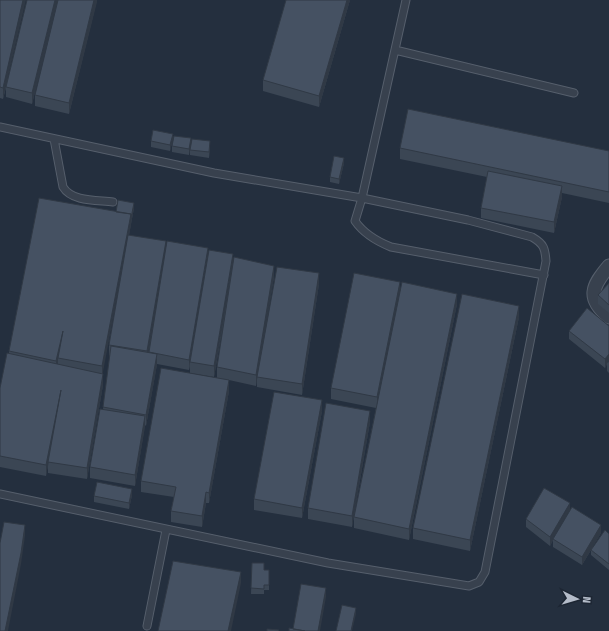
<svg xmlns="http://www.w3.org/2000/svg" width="609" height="631" viewBox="0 0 609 631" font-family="'Fira Sans Condensed',sans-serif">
<rect width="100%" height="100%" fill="#242f3e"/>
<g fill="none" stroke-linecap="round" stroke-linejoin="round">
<defs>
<path id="service" d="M406 0 362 198 355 221C364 234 376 241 391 247L544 275
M395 50 574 93
M0 127 214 173 362 198 468 220 532 237C544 244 545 248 546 261L485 572 479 582 469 586 328 563 0 494
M54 139 63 187C72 202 97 200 113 202
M147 626 166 530"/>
<path id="minor" d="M609 266C592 286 586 298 609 317"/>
</defs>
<use href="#service" stroke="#565f6c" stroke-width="9"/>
<use href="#minor" stroke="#565f6c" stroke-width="15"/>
<use href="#service" stroke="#38414e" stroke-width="7"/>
<use href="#minor" stroke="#38414e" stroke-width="13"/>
</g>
<path fill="#3b4654" d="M0 0 8 78 27 0H58L32 104 6 97V88L3 99 0 98Z
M97 0 69 114 35 106V95Z
M350 0 319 107 263 91V80Z
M191 138 189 155 172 152V146Z
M173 139 170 151 151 147V141Z
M210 147 209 158 190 155V150Z
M400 148 609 151V203L562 193V197L554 233 481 218V208L487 177 400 159Z
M344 163 339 184 330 182V177Z
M134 208 129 235 166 249 233 264 274 277 259 369 319 284 302 395 257 387V377L256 386 229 380V391L209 503H206L202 527 171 522V511L174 497 141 492V481L228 380 217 378V367L231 281 214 377 190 373V366L189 370 157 364 146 426 145 425 135 486 90 478V467L103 409 110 356 109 355V345L119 285 102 374 103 385 87 479 48 473V464L46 476 0 467V388L9 354V351Z
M609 283V313L598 304V295Z
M400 293 457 304 409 540 354 528V517L376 408 331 399V388Z
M519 317 470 551 413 539V528Z
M609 326V373L607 371V364L605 368 569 339V331Z
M322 411 302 518 254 510V499Z
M370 422 352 527 308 519V508Z
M132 495 129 509 94 502V496Z
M570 511 601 533 592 548 609 534V570L591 555V550L582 565 553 547V540L550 546 526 527V519Z
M252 563 264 570H269V590H264V594H251Z"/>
<path fill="#303945" d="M23 0H26L3 99V88Z
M55 0H58L32 104V93Z
M94 0H97V2L69 114V103Z
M347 0H350L319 107V96Z
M173 134V139L170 151V145Z
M191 138V144L189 155V149Z
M210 141V147L209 158V152Z
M344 158V163L339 184V179Z
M562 186V197L554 233V222Z
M134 203V208L131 224V218Z
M131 214V225L102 377V366Z
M166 241V252L147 362V351Z
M208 248V259L190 362 189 370V360Z
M233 254V265L214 377V366Z
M274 266V277L256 386V375Z
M319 273V284L302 395V384Z
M400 282V293L377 408V397Z
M457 294V304L409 540V529Z
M519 306V317L470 551V540Z
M63 331 58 358V364L56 372V361Z
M157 354V365L146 426V415Z
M609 354V362L607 363V364L605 368V359Z
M103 374V385L87 479V468Z
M229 380V391L209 503V493Z
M61 390V401L46 476V465Z
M322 400V411L302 518V508Z
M370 411V422L352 527V516Z
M145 416V427L135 486V475Z
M132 489V495L129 509V503Z
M206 492V503L202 527V516Z
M570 503V511L553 539V540L550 546V537Z
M25 525V536L21 564 8 631H5Z
M601 525V533L582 565V557Z
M241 572V583L231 631H228Z
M326 588V597L320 631H318Z
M356 608V614L352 631H351Z"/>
<path fill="#455162" stroke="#303945" d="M0 0H23L3 88 0 87Z
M27 0H55L32 93 6 87Z
M58 0H94L69 103 35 95Z
M286 0H347L319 96 263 80Z
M408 109 609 151V192L400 148Z
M153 130 173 134 170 145 151 141Z
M174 136 191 138 189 149 172 146Z
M192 139 210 141 209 152 190 150Z
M334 156 344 158 339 179 330 177Z
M488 171 562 186 554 222 481 208Z
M39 198 131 214 102 366 58 358 63 331 56 361 9 351Z
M118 200 134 203 131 218V214L116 212Z
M128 235 166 241 147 351 109 345Z
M167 241 208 248 189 360 149 352Z
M209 250 233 254 214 366 190 362Z
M234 257 274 266 256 375 217 367Z
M277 267 319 273 302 384 257 377Z
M354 273 400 282 377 397 331 388Z
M402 282 457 294 409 529 354 517Z
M609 283V305L598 295Z
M462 294 519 306 470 540 413 528Z
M587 308 609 326V354L605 359 569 331Z
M111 346 157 354 146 415 103 407Z
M7 353 103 374 87 468 48 462 61 390 46 465 0 456V388Z
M161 368 229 380 209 493 206 492 202 516 171 511 176 487 141 481Z
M274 392 322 400 302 508 254 499Z
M326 403 370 411 352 516 308 508Z
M100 409 145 416 135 475 90 467Z
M97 482 132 489 129 503 94 496Z
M544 488 570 503 550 537 526 519Z
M572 507 601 525 582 557 553 539Z
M4 522 25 525 21 553 5 631H0V543Z
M605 530 609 534V564L591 550Z
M173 561 241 572 228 631H158Z
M252 563H264V570H269V585H264V589L251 588Z
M301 584 326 588 318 631H305L293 629Z
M342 605 356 608 351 631H336Z
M289 628 305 631H289Z
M267 629 279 630 278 631H267Z"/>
<g transform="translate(577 599) rotate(95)" stroke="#1d2633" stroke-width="3" paint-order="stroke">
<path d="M0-3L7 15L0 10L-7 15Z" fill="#b4bcc9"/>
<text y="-6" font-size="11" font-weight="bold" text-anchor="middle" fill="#b4bcc9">N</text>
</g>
</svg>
